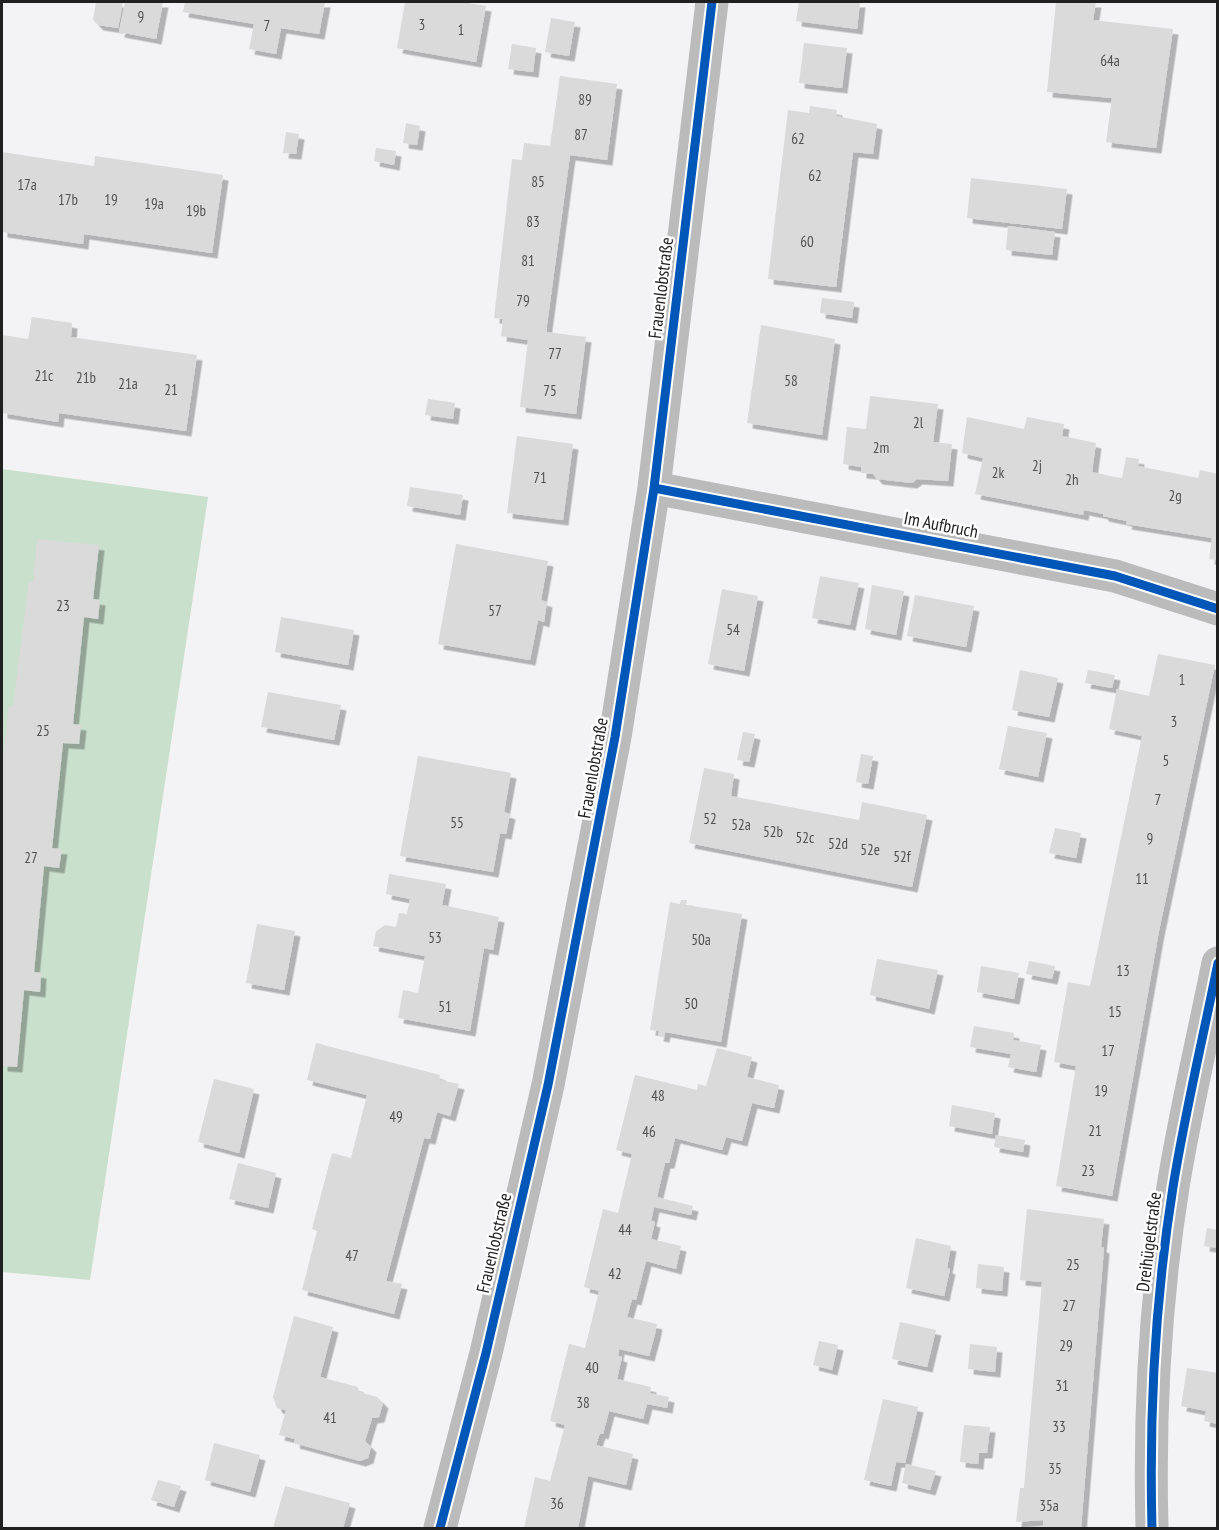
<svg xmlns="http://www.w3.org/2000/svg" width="1219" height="1530" viewBox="0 0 1219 1530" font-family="'PT Sans Narrow',sans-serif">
<defs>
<filter id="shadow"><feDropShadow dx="5.5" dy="5.5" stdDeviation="0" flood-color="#0004"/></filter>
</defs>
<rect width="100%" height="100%" fill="#f3f2f4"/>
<path fill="#c9e0cc" d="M2 469 208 497 90 1280 2 1272Z"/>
<path fill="#dadada" filter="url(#shadow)" d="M96 2H123L118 28 98 25 93 20Z
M125 2H163L156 39 119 32Z
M185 2H325L319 34 281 28 276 54 249 49 254 24 183 12Z
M405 2H461L486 6 476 62 397 48Z
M799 2H860L857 29 796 21Z
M1056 2H1096L1093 20 1173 29 1156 148 1106 142 1112 98 1047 92Z
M551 18 575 22 569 56 545 52Z
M804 43 847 48 842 88 799 83Z
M512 44 536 48 533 72 508 69Z
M560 76 617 84 607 160 570 155 547 325V332L586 337 576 414 520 407 528 340 501 336 503 319 494 318 512 159 522 160 524 143 550 146Z
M810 106 837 110 836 116 877 124 873 154 853 152 836 287 768 279 788 110 809 113Z
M406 123 420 126 417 145 403 143Z
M286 132 299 134 296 154 283 153Z
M376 148 396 151 394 165 374 161Z
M2 152 94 166 95 156 223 175 212 253 84 234 83 244 2 232Z
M971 178 1067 189 1062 229 967 218Z
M1008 226 1055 232 1052 255 1006 250Z
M822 298 854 302 852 318 820 313Z
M32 317 72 323 71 337 197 355 186 431 59 413 58 422 2 413V335L28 339Z
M761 325 835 339 822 435 747 423Z
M870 396 938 404 933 442 952 444 948 481 917 479 912 483 877 479 873 474 861 473V467L843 464 847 427 866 429Z
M428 399 455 403 453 419 425 415Z
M967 417 1024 429 1027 417 1064 424 1062 436 1096 443 1092 472 1110 476 1122 478 1126 457 1139 459 1138 466 1198 478 1200 470 1218 474V560L1209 559 1212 538 1126 524 1127 521 1103 516V514L1084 510 1083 515 975 494 983 458 962 453Z
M517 436 573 444 563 520 507 513Z
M410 487 463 495 460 515 407 506Z
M37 539 99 545 93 599 100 600 98 619 84 617 73 724 81 725 79 744 63 743 52 848 62 849 59 868 44 866 34 972 41 973 40 992 24 990 17 1067 2 1066V763L9 706H13L29 581 33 582Z
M456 544 548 561 541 600 547 602 544 622 538 620 530 660 438 644Z
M820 576 859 583 850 625 812 618Z
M872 585 904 591 896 635 865 629Z
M722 589 758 596 744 671 708 664Z
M915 595 974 606 966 647 907 636Z
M281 617 354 630 348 665 275 652Z
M1158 654 1215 665 1159 931 1112 1196 1056 1186 1076 1066 1054 1062 1068 982 1090 986 1142 736 1109 729 1117 689 1149 696Z
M1020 670 1058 678 1049 717 1012 710Z
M1088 670 1115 675 1112 688 1085 683Z
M268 692 341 705 334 740 261 727Z
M1008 726 1047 733 1038 777 999 769Z
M743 732 755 734 749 762 737 760Z
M861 754 873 756 868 784 856 782Z
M418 756 511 773 504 812 510 814 506 834 500 833 493 872 400 856Z
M704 768 734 774 731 796 859 820 862 802 927 815 912 887 689 843Z
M1055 828 1081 833 1076 858 1049 853Z
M389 874 446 884 442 905 499 917 493 950 484 948 470 1031 398 1018 403 990 418 993 425 956 373 946 376 931 385 925 396 927 399 913 407 914 410 899 386 894Z
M681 900H687L686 905 742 914 721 1042 665 1032 664 1037 658 1036 659 1031 650 1030 670 902 680 904Z
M257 924 295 931 284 990 246 983Z
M877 959 938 970 929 1009 870 995Z
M1029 961 1055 966 1052 979 1026 974Z
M981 966 1019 973 1014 999 977 992Z
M974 1026 1014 1033 1013 1040 1041 1045 1036 1072 1008 1067 1011 1054 970 1047Z
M316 1043 440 1075 439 1080 459 1084 450 1116 437 1112 430 1139 424 1138 386 1281 402 1284 394 1314 302 1290 317 1231 312 1229 332 1153 351 1158 367 1095 307 1080Z
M717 1048 752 1057 747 1077 779 1085 774 1108 752 1103 742 1141 726 1137 722 1150 675 1138 669 1163H665L657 1197 693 1206 691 1215 654 1207 651 1221 655 1222 651 1239 681 1246 676 1269 646 1261 636 1300 632 1299 627 1317 657 1324 655 1334 649 1356 619 1349 618 1356 622 1357 617 1379 651 1387 650 1393 669 1397 667 1408 647 1404 643 1419 609 1411 603 1434 600 1433 596 1445 633 1454 626 1485 588 1476 578 1528H524L535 1477 550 1481 565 1425 550 1421 569 1344 585 1348 599 1291 584 1287 603 1209 618 1213 632 1154 616 1150 635 1075 697 1090 698 1084 706 1086Z
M214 1079 254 1089 239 1153 198 1142Z
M952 1105 995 1113 992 1134 949 1126Z
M996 1135 1025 1140 1023 1152 994 1147Z
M238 1163 276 1173 268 1208 229 1199Z
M1027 1209 1104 1219 1101 1247 1104 1248 1081 1528H1043V1520L1016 1522 1020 1488H1024L1042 1282 1020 1280Z
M1207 1228 1218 1230V1248L1204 1246Z
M916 1238 951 1246 947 1268 950 1269 944 1296 906 1288Z
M978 1264 1004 1267 1002 1291 976 1288Z
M294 1316 333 1327 320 1377 358 1387 359 1392 377 1397 383 1403 379 1417 372 1418 365 1441 371 1447 368 1458 360 1461 294 1443 295 1439 279 1435 286 1410 277 1408 273 1397Z
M900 1322 936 1330 927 1367 892 1359Z
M819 1341 838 1345 832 1370 813 1365Z
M970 1344 997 1347 995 1372 968 1369Z
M1187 1368 1218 1373V1424L1204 1421 1206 1411 1181 1406Z
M883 1399 918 1407 905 1463 896 1462 891 1486 864 1480Z
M964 1425 990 1427 987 1453H979L978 1464 960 1462Z
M214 1443 260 1455 250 1492 205 1480Z
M906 1464 936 1471 930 1490 902 1483Z
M158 1480 181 1486 174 1507 151 1500Z
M285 1486 350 1503 343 1528H273Z"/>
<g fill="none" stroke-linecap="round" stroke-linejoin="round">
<path stroke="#bbb" stroke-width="33" d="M654 488 1115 576 1218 609
M440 1528 486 1353 548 1085 615 737 654 488 712 2
M1152 1528C1149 1414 1155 1300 1173 1187 1185 1112 1203 1038 1218 963"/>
<defs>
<path id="cycleway" d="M654 488 1115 576 1218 609
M440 1528 486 1353 548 1085 615 737 654 488 712 2
M1152 1528C1149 1414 1155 1300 1173 1187 1185 1112 1203 1038 1218 963"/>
</defs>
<use href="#cycleway" stroke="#fff" stroke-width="13"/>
<use href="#cycleway" stroke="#0057b8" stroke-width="9"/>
</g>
<g text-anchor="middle" stroke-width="5" stroke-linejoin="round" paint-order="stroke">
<g font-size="15" fill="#505050">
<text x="141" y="22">9</text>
<text x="422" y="30">3</text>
<text x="267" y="31">7</text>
<text x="461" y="35">1</text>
<text x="1110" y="66">64a</text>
<text x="585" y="105">89</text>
<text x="581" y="140">87</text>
<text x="798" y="144">62</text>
<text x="815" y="181">62</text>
<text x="538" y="187">85</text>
<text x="27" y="190">17a</text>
<text x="68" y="205">17b</text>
<text x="111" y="205">19</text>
<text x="154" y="209">19a</text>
<text x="196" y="216">19b</text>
<text x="533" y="227">83</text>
<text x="807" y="247">60</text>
<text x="528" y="266">81</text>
<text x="523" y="306">79</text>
<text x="555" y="359">77</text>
<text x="44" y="381">21c</text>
<text x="86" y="383">21b</text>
<text x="791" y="386">58</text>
<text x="128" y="389">21a</text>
<text x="171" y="395">21</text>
<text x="550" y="396">75</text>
<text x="918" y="428">2l</text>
<text x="881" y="453">2m</text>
<text x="1037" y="471">2j</text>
<text x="998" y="478">2k</text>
<text x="540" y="483">71</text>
<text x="1072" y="485">2h</text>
<text x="1175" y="501">2g</text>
<text x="63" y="611">23</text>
<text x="495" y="616">57</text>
<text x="733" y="635">54</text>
<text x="1182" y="685">1</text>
<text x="1174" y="727">3</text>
<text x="43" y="736">25</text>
<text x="1166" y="766">5</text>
<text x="1158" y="805">7</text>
<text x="710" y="824">52</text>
<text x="457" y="828">55</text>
<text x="741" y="830">52a</text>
<text x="773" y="837">52b</text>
<text x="805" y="843">52c</text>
<text x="1150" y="844">9</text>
<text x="838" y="849">52d</text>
<text x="870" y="855">52e</text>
<text x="902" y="862">52f</text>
<text x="31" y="863">27</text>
<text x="1142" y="884">11</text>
<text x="435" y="943">53</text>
<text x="701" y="945">50a</text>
<text x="1123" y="976">13</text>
<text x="691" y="1009">50</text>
<text x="445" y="1012">51</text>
<text x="1115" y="1017">15</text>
<text x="1108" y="1056">17</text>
<text x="1101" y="1096">19</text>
<text x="658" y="1101">48</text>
<text x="396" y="1122">49</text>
<text x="1095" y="1136">21</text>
<text x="649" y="1137">46</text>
<text x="1088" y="1176">23</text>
<text x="625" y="1235">44</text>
<text x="352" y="1261">47</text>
<text x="1073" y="1270">25</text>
<text x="615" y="1279">42</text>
<text x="1069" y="1311">27</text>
<text x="1066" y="1351">29</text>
<text x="592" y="1373">40</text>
<text x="1062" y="1391">31</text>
<text x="583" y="1408">38</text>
<text x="330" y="1423">41</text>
<text x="1059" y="1432">33</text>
<text x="1055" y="1474">35</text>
<text x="557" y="1509">36</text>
<text x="1049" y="1511">35a</text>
</g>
<g font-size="18" fill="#202021" stroke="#fff">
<text transform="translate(661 288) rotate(-83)" y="6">Frauenlobstraße</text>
<text transform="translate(941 525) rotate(11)" y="6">Im Aufbruch</text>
<text transform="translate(593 768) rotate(-80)" y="6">Frauenlobstraße</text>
<text transform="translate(1149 1242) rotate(-83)" y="6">Dreihügelstraße</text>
<text transform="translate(494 1243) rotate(-77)" y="6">Frauenlobstraße</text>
</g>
</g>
<rect width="1219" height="1530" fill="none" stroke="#202021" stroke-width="6"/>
</svg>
